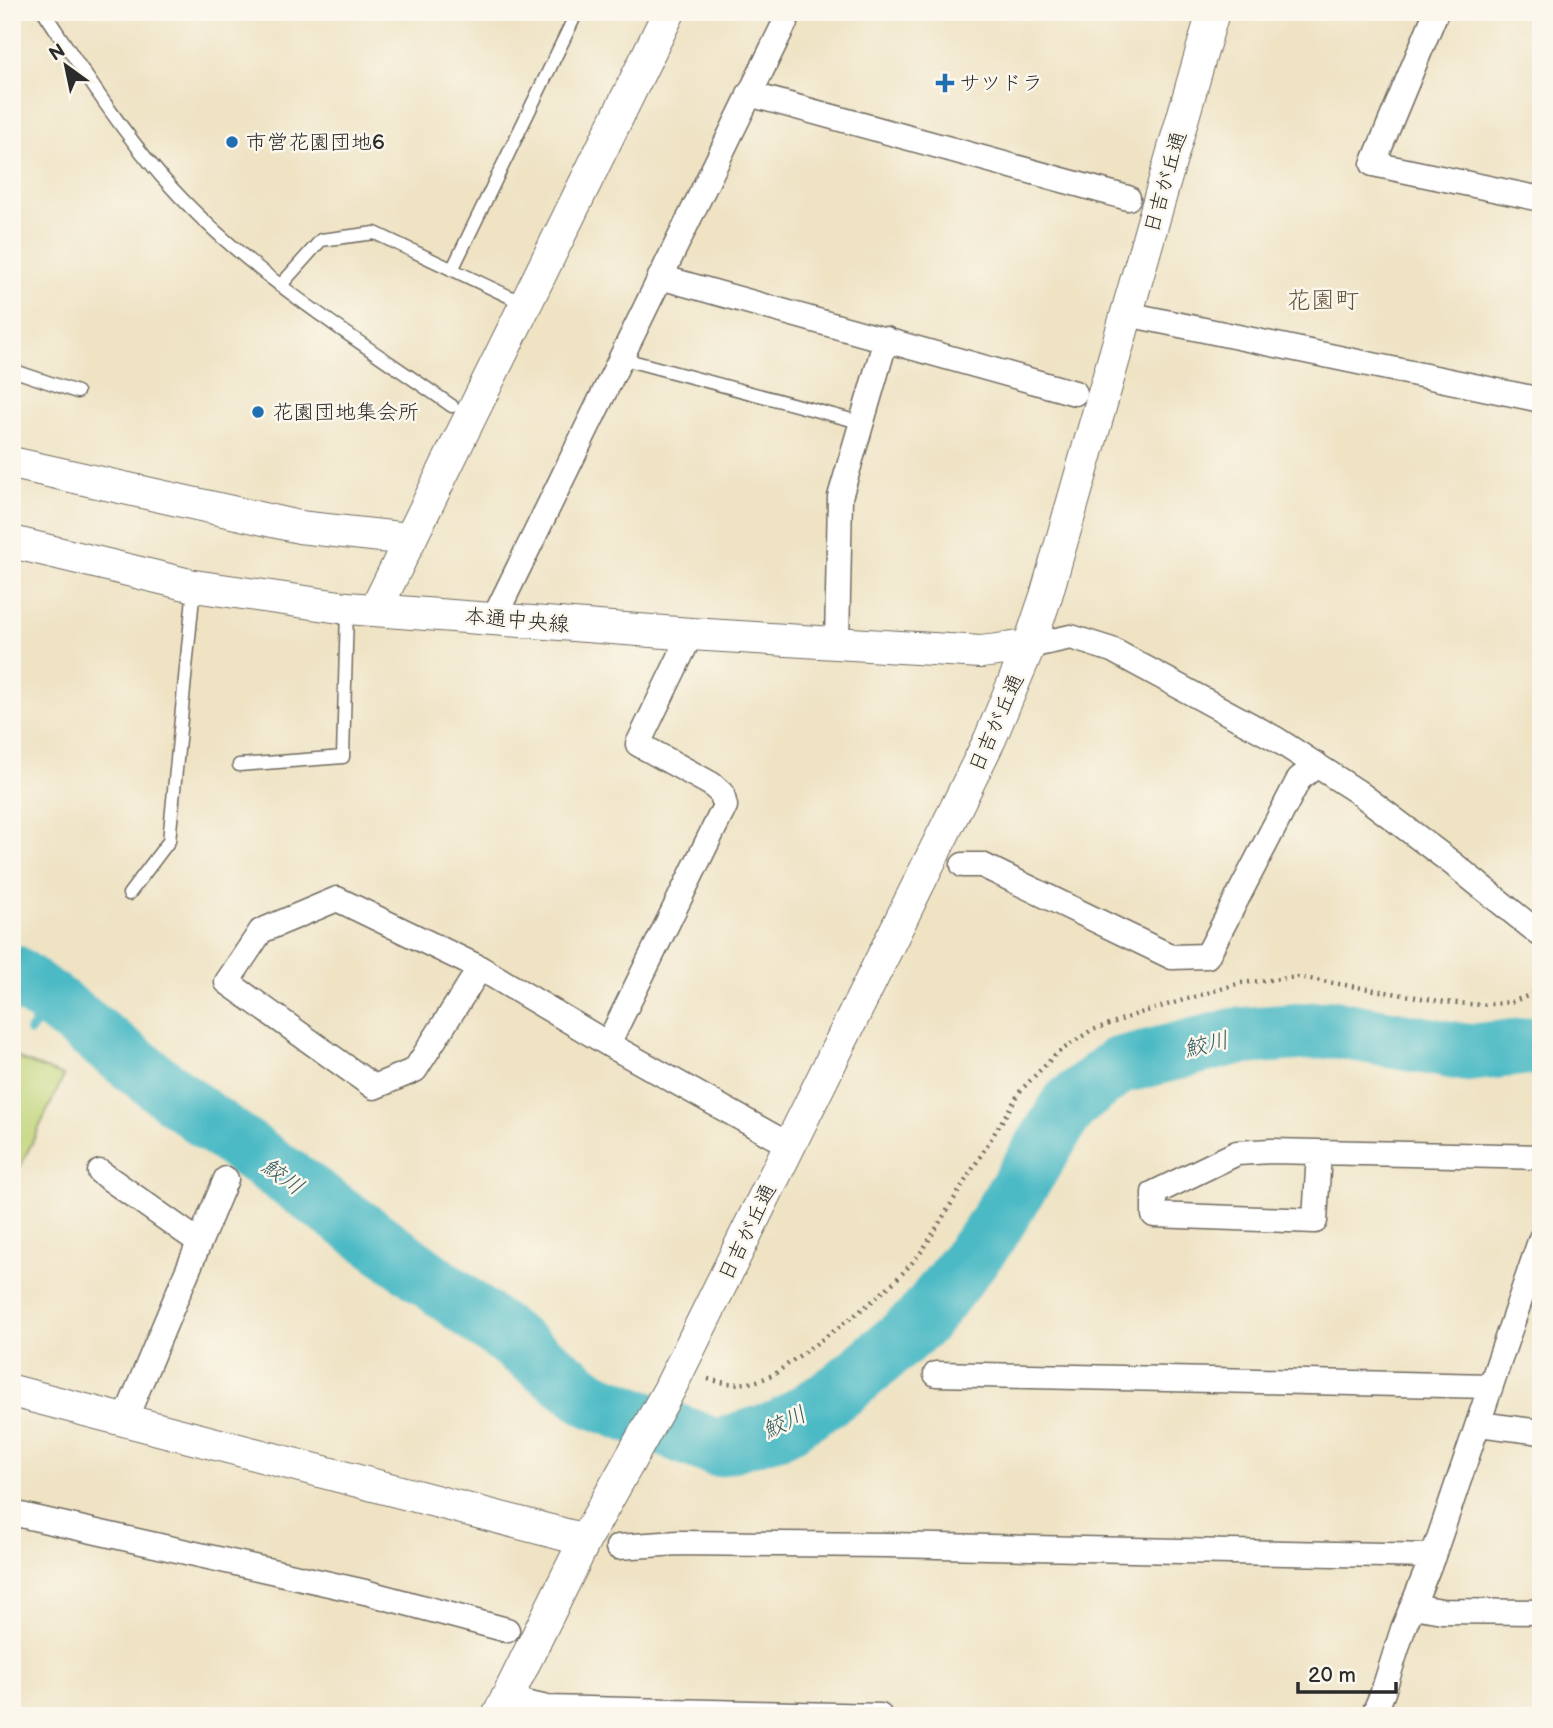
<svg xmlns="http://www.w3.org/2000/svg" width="1553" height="1728" viewBox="0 0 1553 1728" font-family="'Balsamiq Sans','Klee One',sans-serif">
<rect width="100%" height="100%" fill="#fbf7ec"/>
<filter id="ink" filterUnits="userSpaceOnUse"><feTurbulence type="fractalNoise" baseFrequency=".0143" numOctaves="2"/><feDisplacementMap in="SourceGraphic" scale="14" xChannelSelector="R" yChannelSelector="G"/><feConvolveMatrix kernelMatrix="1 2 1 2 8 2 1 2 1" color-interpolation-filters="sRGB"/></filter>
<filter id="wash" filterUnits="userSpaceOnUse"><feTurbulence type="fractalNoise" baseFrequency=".00686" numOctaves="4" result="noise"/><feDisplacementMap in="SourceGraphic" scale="28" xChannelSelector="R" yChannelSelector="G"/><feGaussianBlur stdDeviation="1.57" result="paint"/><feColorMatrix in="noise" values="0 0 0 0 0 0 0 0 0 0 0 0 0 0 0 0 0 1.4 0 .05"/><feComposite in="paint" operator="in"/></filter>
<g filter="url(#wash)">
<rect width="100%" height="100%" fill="#efe3c4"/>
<path fill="#c0d478" stroke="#768052" stroke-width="2" d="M12 1052 22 1060 64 1076 12 1184Z"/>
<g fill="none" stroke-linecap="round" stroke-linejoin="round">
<path stroke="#4cbac5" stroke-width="10" d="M30 1031 52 1001"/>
<path stroke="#4cbac5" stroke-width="58" d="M12 973 52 1001 198 1114 395 1254 591 1399 716 1448 782 1428 842 1389 921 1322 988 1236 1070 1104 1118 1066 1233 1037 1335 1029 1467 1053 1541 1045"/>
</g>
</g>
<g filter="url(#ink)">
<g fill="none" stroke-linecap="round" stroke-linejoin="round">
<defs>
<path id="service" d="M44 12C81 68 117 125 161 176 243 270 351 335 452 406
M452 270 577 12
M280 286 321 240 375 233 525 304
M620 358 863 423
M12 370 77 392
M239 765 343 757 347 610
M129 894 169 841 194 587"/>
<path id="minor" d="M1436 12 1373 164 1541 199
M749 94 1128 198
M660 277 1075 393
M1127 314 1541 400
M494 618 790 12
M837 642 840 497 886 339
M1029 646 1071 637 1112 650 1276 739 1358 792 1452 863 1541 935
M963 865H982L1172 957 1207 956 1299 779 1317 765
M480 968 415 1070 374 1087 227 982 261 931 337 899 480 968 608 1044 789 1145
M608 1044 725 806 722 794 711 784 638 744 691 634
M1319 1153 1315 1221 1154 1215V1193L1237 1153 1271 1151 1541 1157
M100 1172 199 1242
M936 1374 1491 1386
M124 1422 226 1179
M1479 1424 1541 1432
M12 1513 365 1592 507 1630
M618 1547 678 1543 887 1545 1433 1556
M1413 1606 1442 1611 1541 1612
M507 1699 547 1708 880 1716
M1373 1716 1383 1692 1403 1629 1433 1556 1541 1238"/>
<path id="tertiary" d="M12 463 299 527 409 539
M12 542 194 586 347 608 691 634 981 652 1029 646
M376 609 669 12
M12 1391 585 1540
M498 1716 585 1540 669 1390 990 739 1029 646 1046 596 1213 12"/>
</defs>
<use href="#service" stroke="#706b61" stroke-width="15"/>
<use href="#minor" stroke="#706b61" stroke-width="27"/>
<use href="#tertiary" stroke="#706b61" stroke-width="34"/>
<path stroke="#706b61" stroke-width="4.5" stroke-dasharray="2 5" stroke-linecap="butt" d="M708 1379C733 1386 753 1386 776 1373 827 1334 886 1299 924 1248L1021 1090 1056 1054 1090 1031 1140 1013 1241 983 1298 977 1445 1002 1482 1005 1511 1002 1541 991"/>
<use href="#service" stroke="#fff" stroke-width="12"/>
<use href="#minor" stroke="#fff" stroke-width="24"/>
<use href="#tertiary" stroke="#fff" stroke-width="32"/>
</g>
</g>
<g fill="#1f6fb2" stroke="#fbf7ec" stroke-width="2.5">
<path d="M941.5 72.5h7v7h7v7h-7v7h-7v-7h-7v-7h7z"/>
<circle cx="232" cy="142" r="7"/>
<circle cx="258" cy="412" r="7"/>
</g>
<g text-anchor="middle" stroke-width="5" stroke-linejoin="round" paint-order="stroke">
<g font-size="21" fill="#2b2b2b" stroke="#fbf7ec" text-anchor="start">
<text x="959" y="90">サツドラ</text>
<text x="246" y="149">市営花園団地6</text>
<text x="272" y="419">花園団地集会所</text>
</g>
<g font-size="21" fill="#2b2b2b" stroke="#fbf7ec">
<text transform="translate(1165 182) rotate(-74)" y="7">日吉が丘通</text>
<text transform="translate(517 620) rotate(5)" y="7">本通中央線</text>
<text transform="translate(996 723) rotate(-66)" y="7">日吉が丘通</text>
<text transform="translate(747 1232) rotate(-64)" y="7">日吉が丘通</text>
</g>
<g font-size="23" font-style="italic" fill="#375d61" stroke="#fbf7ec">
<text transform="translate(1206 1044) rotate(-13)" y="8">鮫川</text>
<text transform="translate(283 1176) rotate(36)" y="8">鮫川</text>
<text transform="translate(784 1422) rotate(-26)" y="8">鮫川</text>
</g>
<g font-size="24" fill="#63523b" stroke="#fbf7ec">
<text x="1323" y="308">花園町</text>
</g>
</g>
<rect width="1553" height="1728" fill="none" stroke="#fbf7ec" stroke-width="42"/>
<g transform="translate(66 66) rotate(327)" stroke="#fbf7ec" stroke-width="5" paint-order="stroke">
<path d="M0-5L12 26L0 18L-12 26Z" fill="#2b2b2b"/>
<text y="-10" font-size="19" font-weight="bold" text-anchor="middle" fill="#2b2b2b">N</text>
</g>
<path d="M1298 1682v10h98v-10" fill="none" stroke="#2b2b2b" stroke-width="3.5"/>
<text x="1308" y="1682" font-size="21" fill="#2b2b2b" stroke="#fbf7ec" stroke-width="5" paint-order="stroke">20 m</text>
</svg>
